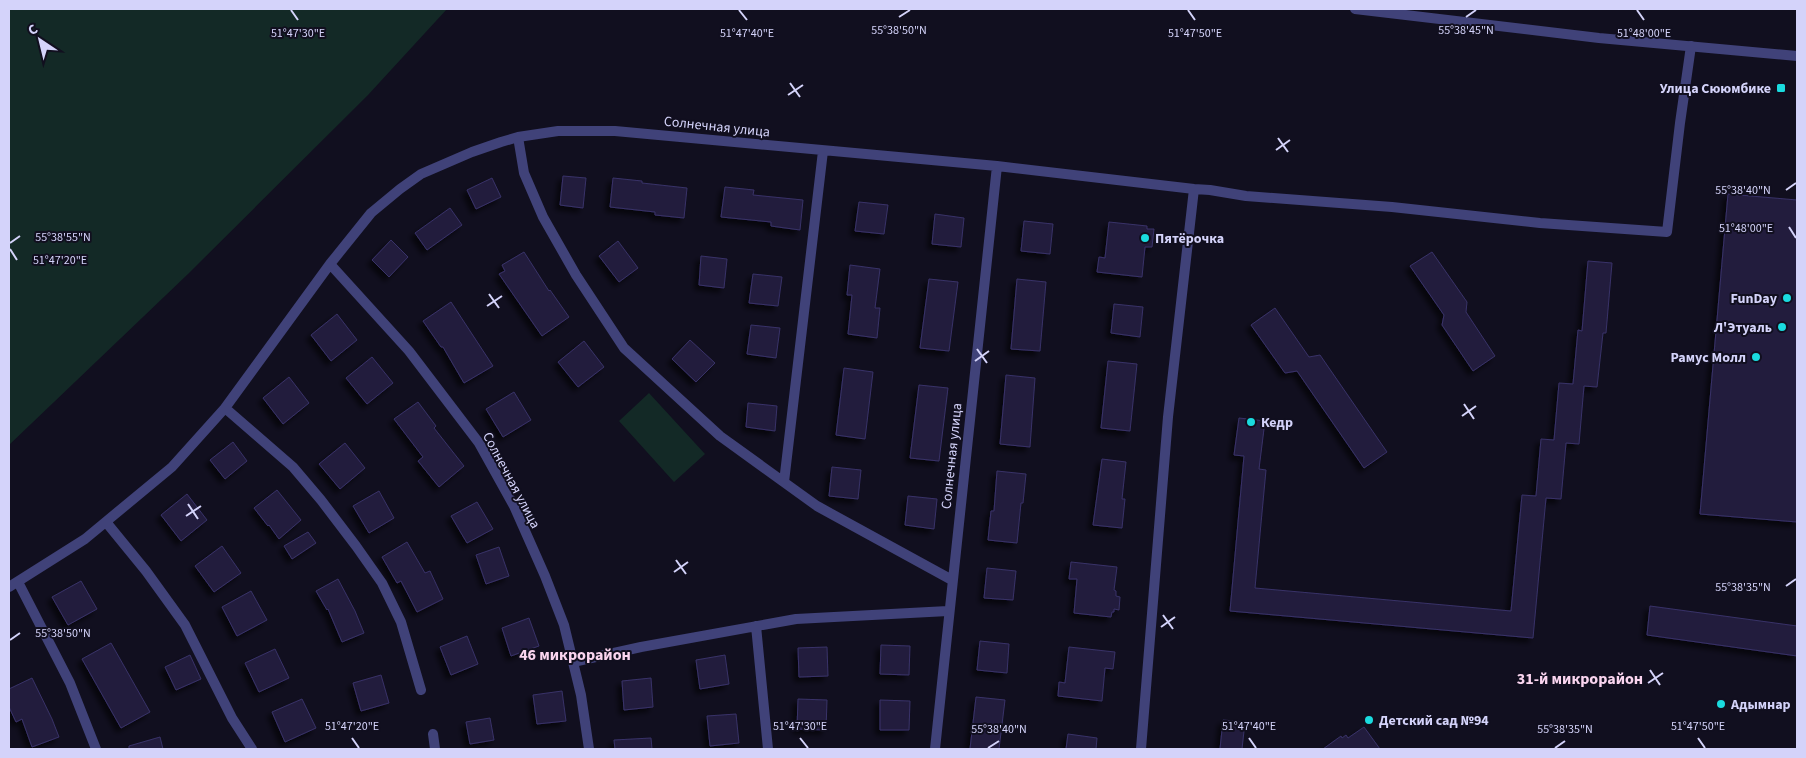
<svg xmlns="http://www.w3.org/2000/svg" width="1806" height="758" viewBox="0 0 1806 758" font-family="'Source Sans 3',sans-serif">
<defs>
<filter id="shadow"><feDropShadow dx="-4.5" dy="4.5" stdDeviation="2.5" flood-color="#0009"/></filter>
</defs>
<rect width="100%" height="100%" fill="#110f1f"/>
<path fill="#132926" d="M9 9H447L368 95 188 274 9 445Z
M649 393 705 454 674 482 619 421Z"/>
<path fill="#221e3e" stroke="#393268" filter="url(#shadow)" d="M563 176 586 178 583 208 560 205Z
M492 178 501 197 476 209 467 190Z
M613 178 642 181V183L687 188 684 218 655 215V212L610 207Z
M725 187 754 190 753 195 803 200 800 230 771 226V222L721 217Z
M1728 194 1797 200V522L1700 514Z
M859 202 888 205 884 234 855 231Z
M450 208 462 225 427 250 415 233Z
M935 214 964 218 961 247 932 244Z
M1024 221 1053 224 1050 254 1021 251Z
M1109 222 1147 226V229H1154L1152 247H1145L1142 277 1097 272 1099 257 1105 258Z
M391 240 408 257 389 277 372 260Z
M618 241 638 268 619 282 599 256Z
M524 252 549 291 550 290 569 317 542 336 499 274 505 271 502 265Z
M1432 252 1467 302 1466 312 1495 356 1473 371 1442 325 1444 315 1410 266Z
M701 256 727 259 724 288 699 285Z
M1588 261 1612 263 1606 333H1603L1597 387 1584 386 1579 444 1566 443 1561 499 1546 498 1533 638 1230 611 1244 456 1234 455 1239 418 1265 421 1259 469 1266 470 1255 588 1511 611 1522 495 1536 496 1541 439 1554 440 1559 383 1573 384 1578 330 1582 331Z
M850 265 880 269 875 308H880L877 338 848 334 852 295H847Z
M753 274 782 277 778 306 749 303Z
M929 279 958 282 949 351 920 348Z
M1017 279 1046 282 1040 351 1011 349Z
M451 302 493 366 464 383 443 347H441L423 321Z
M1114 304 1143 307 1140 337 1111 333Z
M1275 308 1309 357 1320 355 1387 452 1364 468 1297 371 1285 373 1251 325Z
M337 314 357 340 331 361 311 335Z
M751 325 780 328 776 358 747 354Z
M690 340 715 363 696 382 672 359Z
M584 341 604 367 578 387 558 362Z
M372 357 393 383 367 404 346 378Z
M1108 361 1137 364 1130 431 1101 428Z
M844 368 873 372 865 439 836 435Z
M1006 375 1035 378 1030 447 1000 444Z
M289 377 309 403 283 424 263 398Z
M919 385 948 388 939 461 910 458Z
M514 392 531 420 503 437 486 409Z
M418 402 436 426 434 428 464 466 439 487 418 461 423 457 394 419Z
M748 403 777 406 775 431 746 427Z
M233 442 247 461 225 479 210 460Z
M345 443 365 468 340 489 319 464Z
M1102 459 1126 462 1122 499H1125L1122 528 1093 525Z
M832 467 861 470 858 499 829 496Z
M997 471 1026 474 1023 503H1021L1017 543 988 540 991 511H994Z
M277 490 301 520 279 539 269 525 268 526 254 508Z
M379 491 394 518 369 533 353 506Z
M187 494 207 520 181 541 161 515Z
M908 496 937 499 934 529 905 525Z
M477 502 493 529 467 543 451 516Z
M308 532 316 543 292 559 284 546Z
M407 542 425 573 430 571 443 599 417 612 401 581 397 583 382 557Z
M222 546 241 573 214 592 195 566Z
M499 547 509 576 486 584 476 555Z
M1071 562 1117 567 1114 590 1116 591V596L1120 597 1119 610 1114 609V612H1112L1111 617 1074 613 1077 579H1069Z
M987 568 1016 571 1013 600 984 598Z
M338 579 355 611 364 633 342 642 328 609 327 610 316 591Z
M81 581 97 609 68 625 52 597Z
M251 591 267 620 237 636 222 607Z
M1650 606 1797 626V656L1647 635Z
M529 618 539 646 511 656 502 628Z
M467 636 478 664 451 675 440 647Z
M980 641 1009 644 1007 673 977 670Z
M111 643 150 712 121 728 82 659Z
M881 645 910 646 909 675 880 674Z
M827 647 828 676 799 677 798 648Z
M1069 647 1115 652 1113 669 1105 668 1102 701 1058 696 1059 682 1065 683Z
M275 649 289 678 259 692 245 663Z
M190 655 201 679 176 690 165 667Z
M725 655 729 684 700 689 696 660Z
M381 675 389 703 361 711 353 683Z
M32 678 52 719 59 737 32 747 22 719 16 722 9 707V689Z
M651 678 653 707 624 710 622 681Z
M562 691 566 721 537 724 533 695Z
M976 697 1005 700 999 749H970Z
M302 699 316 728 285 742 272 712Z
M798 699 827 700 826 730 797 729Z
M880 700 910 701 909 730H880Z
M736 714 739 743 710 746 707 716Z
M490 718 494 740 470 744 466 722Z
M1223 720 1245 722 1242 749H1220Z
M1364 727 1380 749H1323L1341 736 1342 738 1346 735 1348 738Z
M1068 734 1097 738 1096 749H1066Z
M160 737 163 749H129V746Z
M651 738 652 749H615L614 740Z"/>
<g fill="none" stroke-linecap="round" stroke-linejoin="round">
<path stroke="#404279" stroke-width="10" d="M518 137 524 173 543 217 576 275 624 348 720 436 817 506 952 580
M330 264 409 351 479 443 514 506 545 576 564 625 581 695 589 749
M225 408 293 467 321 500 356 546 382 583 401 622 421 690
M784 482 823 151
M106 522 146 571 185 625 232 718 252 749
M18 582 70 683 96 749
M9 587 85 539 172 467 225 408 330 264 371 213 400 189 421 174 472 152 501 142 518 137 558 131H615L997 166 1194 189 1210 190 1246 196 1392 207 1540 223 1667 232 1680 123 1691 46
M756 626 768 749
M573 662 641 647 796 619 948 611
M433 734 435 749
M935 749 997 166
M1141 749 1168 417 1194 189"/>
<path stroke="#404279" stroke-width="10" d="M1355 9 1599 38 1797 56"/>
</g>
<path fill="none" stroke="#d4d3fa" stroke-width="2" d="M291 10 298 20M739 10 747 20M1188 10 1195 20M1637 10 1644 20M899 17 910 10M1466 17 1476 10M790 83 800 97M788 95 803 85M1278 138 1288 152M1276 150 1290 140M1786 190 1796 183M1789 227 1796 238M10 243 20 236M10 249 17 260M489 294 499 308M487 306 502 296M977 349 987 363M975 361 989 351M1464 404 1474 419M1462 416 1476 406M188 504 198 519M186 516 201 506M676 560 686 574M674 572 688 562M1786 586 1796 579M1163 615 1173 629M1161 627 1175 617M10 640 20 633M1650 670 1660 685M1648 683 1663 673M352 738 359 748M800 738 808 748M1249 738 1256 748M1698 738 1705 748M988 748 999 741M1555 748 1565 741"/>
<g fill="#1adbdf" stroke="#110f1f" stroke-width="2">
<rect x="1776" y="83" width="10" height="10" rx="2.5"/>
<circle cx="1145" cy="238" r="5"/>
<circle cx="1787" cy="298" r="5"/>
<circle cx="1782" cy="327" r="5"/>
<circle cx="1756" cy="357" r="5"/>
<circle cx="1251" cy="422" r="5"/>
<circle cx="1721" cy="704" r="5"/>
<circle cx="1369" cy="720" r="5"/>
</g>
<g text-anchor="middle" stroke-width="4" stroke-linejoin="round" paint-order="stroke">
<g font-size="14" font-weight="bold" fill="#d4d3fa" stroke="#110f1f" text-anchor="end">
<text x="1771" y="93">Улица Сююмбике</text>
<text x="1155" y="243" text-anchor="start">Пятёрочка</text>
<text x="1777" y="303">FunDay</text>
<text x="1772" y="332">Л'Этуаль</text>
<text x="1746" y="362">Рамус Молл</text>
<text x="1261" y="427" text-anchor="start">Кедр</text>
<text x="1731" y="709" text-anchor="start">Адымнар</text>
<text x="1379" y="725" text-anchor="start">Детский сад №94</text>
</g>
<g font-size="14" fill="#d4d3fa" stroke="#110f1f">
<text transform="translate(717 126) rotate(6)" y="5">Солнечная улица</text>
<text transform="translate(951 456) rotate(-84)" y="5">Солнечная улица</text>
<text transform="translate(512 480) rotate(62)" y="5">Солнечная улица</text>
</g>
<g font-size="16" font-weight="bold" fill="#fad5ef" stroke="#110f1f">
<text x="575" y="660">46 микрорайон</text>
<text x="1580" y="684">31-й микрорайон</text>
</g>
</g>
<g font-size="12" text-anchor="middle" fill="#d4d3fa" stroke="#110f1f" stroke-width="4" stroke-linejoin="round" paint-order="stroke">
<text x="899" y="34">55°38'50"N</text>
<text x="1466" y="34">55°38'45"N</text>
<text x="1195" y="37">51°47'50"E</text>
<text x="1644" y="37">51°48'00"E</text>
<text x="298" y="37">51°47'30"E</text>
<text x="747" y="37">51°47'40"E</text>
<text x="1743" y="194">55°38'40"N</text>
<text x="1746" y="232">51°48'00"E</text>
<text x="63" y="241">55°38'55"N</text>
<text x="60" y="264">51°47'20"E</text>
<text x="1743" y="591">55°38'35"N</text>
<text x="63" y="637">55°38'50"N</text>
<text x="352" y="730">51°47'20"E</text>
<text x="800" y="730">51°47'30"E</text>
<text x="1249" y="730">51°47'40"E</text>
<text x="1698" y="730">51°47'50"E</text>
<text x="999" y="733">55°38'40"N</text>
<text x="1565" y="733">55°38'35"N</text>
</g>
<rect width="1806" height="758" fill="none" stroke="#d4d3fa" stroke-width="20"/>
<g transform="translate(40 40) rotate(325)" stroke="#110f1f" stroke-width="4" paint-order="stroke">
<path d="M0-4L9 19L0 12L-9 19Z" fill="#d4d3fa"/>
<text y="-8" font-size="14" font-weight="bold" text-anchor="middle" fill="#d4d3fa">С</text>
</g>
</svg>
